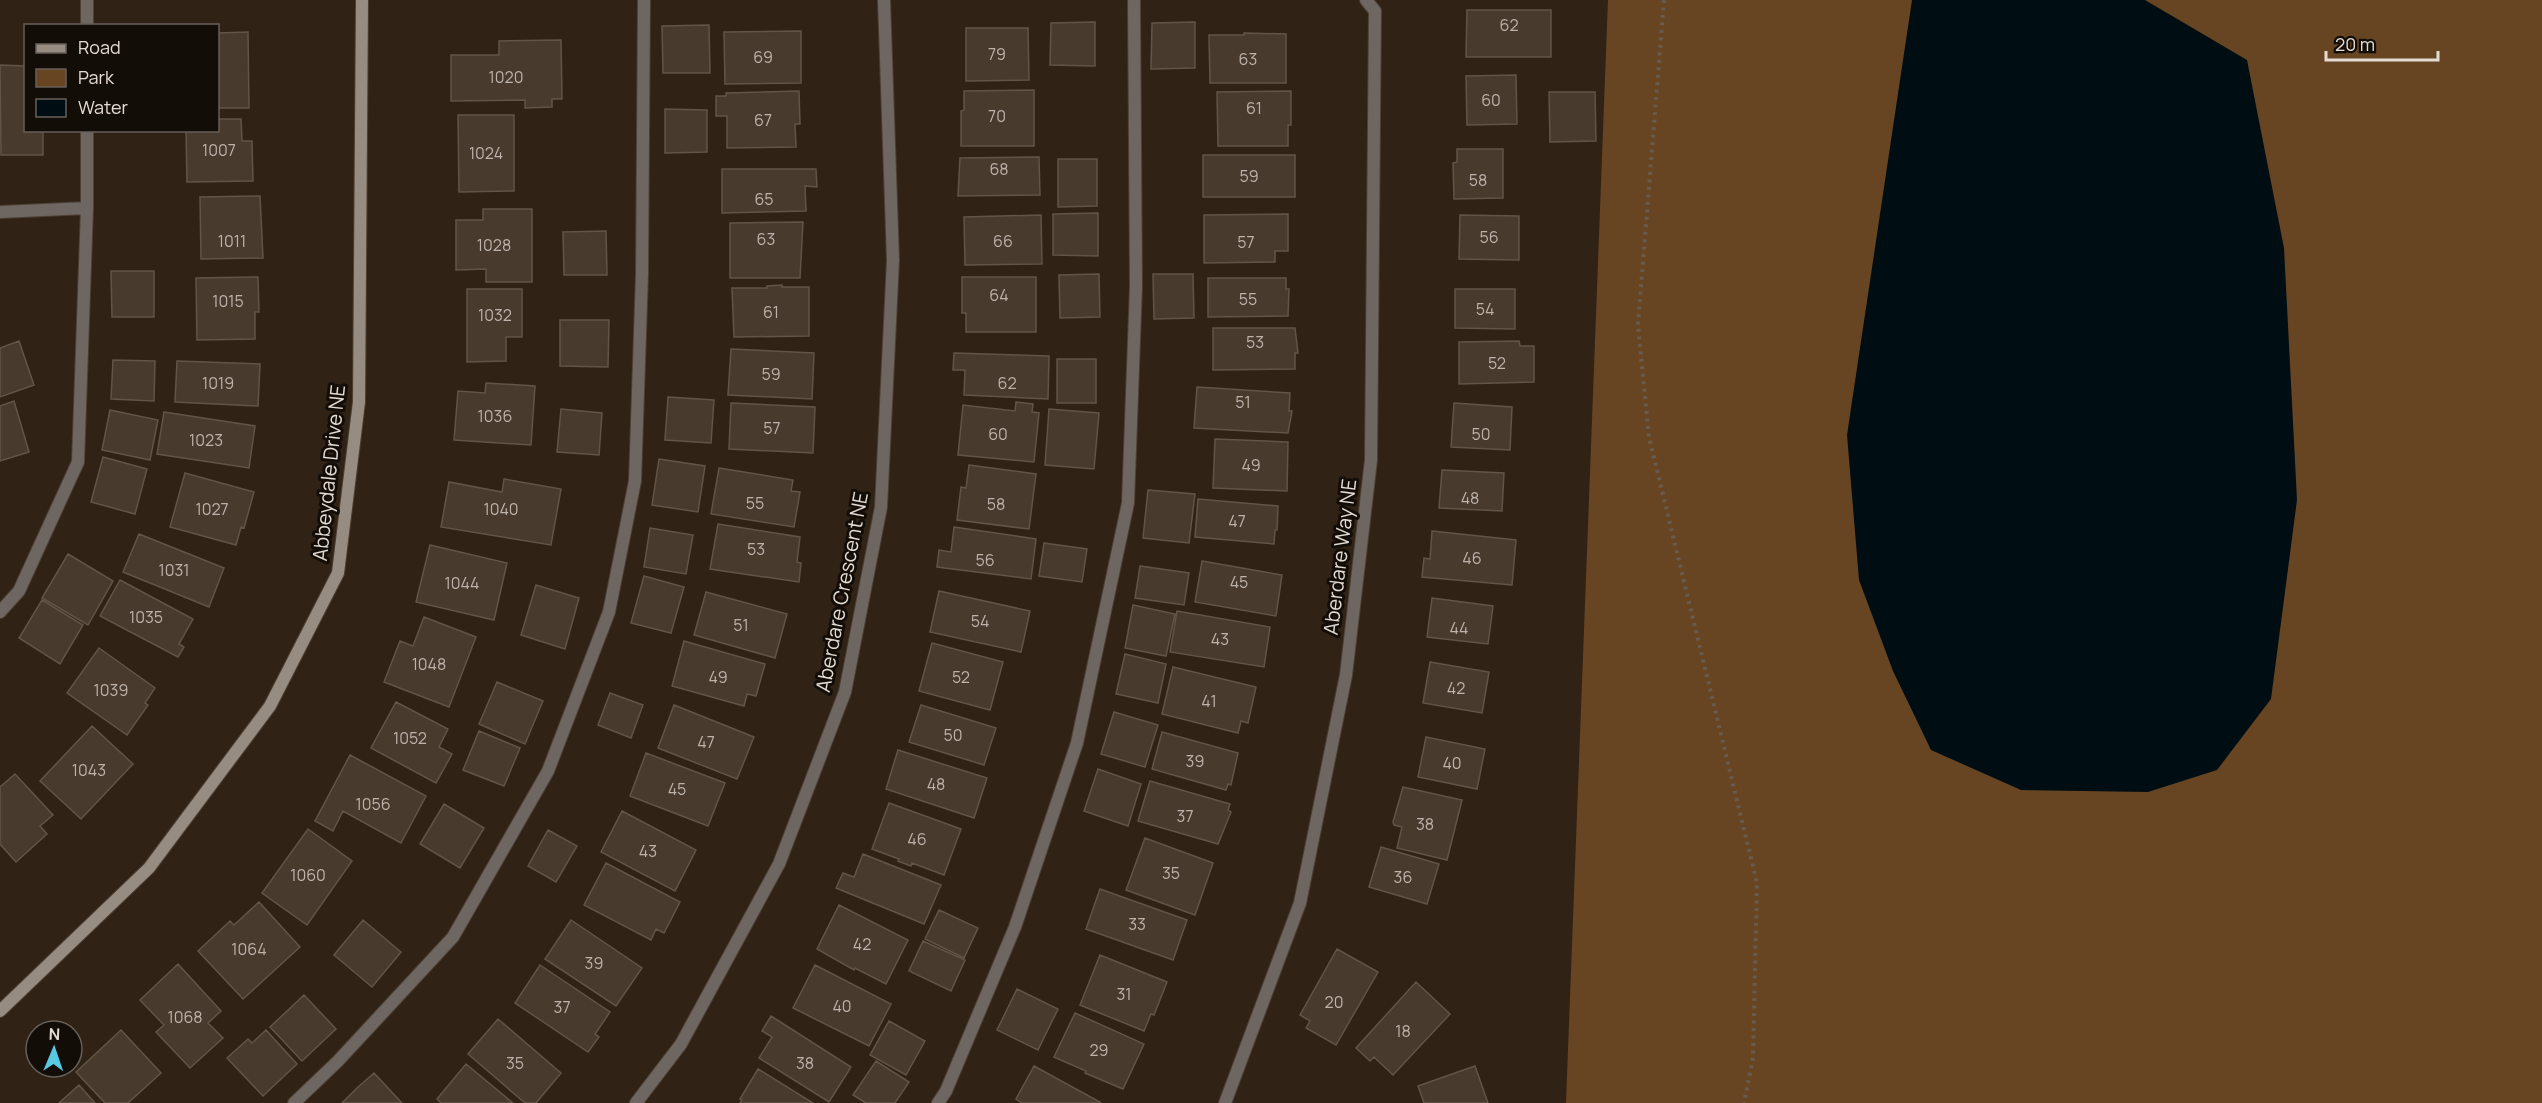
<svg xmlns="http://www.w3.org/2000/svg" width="2542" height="1103" viewBox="0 0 2542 1103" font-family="Manrope,sans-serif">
<rect width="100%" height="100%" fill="#302316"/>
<path fill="#684522" d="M1608 0H2542V1103H1566Z"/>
<path fill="#000e14" d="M1912 0H2145L2247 60 2284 248 2297 500 2271 699 2217 770 2148 792 2021 790 1931 750 1893 671 1859 580 1847 435Z"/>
<path fill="#483a2d" stroke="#635446" stroke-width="1.5" d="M1467 10H1551V57H1466Z
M1095 22V66L1050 65 1051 23Z
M1195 22V68L1151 69 1152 23Z
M709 25 710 73H663L662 26Z
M966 28H1028L1029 80 966 81Z
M801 31V83L725 84 724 32Z
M248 32 249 108H218V33Z
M1244 33 1286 34V83H1210L1209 35H1244Z
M561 40 562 99H552V107L525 108V100L451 101V55H499V41Z
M0 65 26 66V130H43V155H1Z
M1516 75 1517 124 1467 125 1466 76Z
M1034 90V146H961V111L964 110V91Z
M799 91 800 124H795L796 147 727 148V116H716V96H726V93Z
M1291 91V125H1288V146H1218L1217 92Z
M1549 92H1595L1596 141 1550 142Z
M665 109 707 110V152L665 153Z
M458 115H514V191L459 192Z
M218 119H241L242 141H252L253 181 187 182 186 130H218Z
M1457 149H1503V198L1454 199 1453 163 1457 162Z
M1203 155H1295V197H1203Z
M1039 157 1040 195 958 196 960 158Z
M1058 159H1097V206L1058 207Z
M722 169H816L817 187 805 186 806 211 722 213Z
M260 196 263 258 201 259 200 197Z
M483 209H532V282H486V269L456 270V220H483Z
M1098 213V256L1053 255V214Z
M1288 214V251H1275V262L1204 263V215Z
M1041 215 1042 264 965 265 964 217Z
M1460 215 1519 216V260L1459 259Z
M803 222 800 278H730V223Z
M606 231 607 275H564L563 232Z
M111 271H154V317H112Z
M1099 274 1100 317 1060 318 1059 275Z
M1153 274H1193L1194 318 1154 319Z
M258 277 259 312H255V339L197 340 196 278Z
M962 277H1036V332H966V313H962Z
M1208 278H1286V289H1289L1288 316 1208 317Z
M782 285V287H809V336L734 337 732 288H767V286Z
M467 289H522V337H506V361L467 362Z
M1455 289H1515V329L1455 328Z
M560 320H609L608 367 560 366Z
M1213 328H1295L1298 353H1295V369L1213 370Z
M19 341 34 385 0 397V348Z
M1519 341 1520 346H1534V382L1459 384V342Z
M731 349 814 353 812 399 728 395Z
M954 353 1049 356 1048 399 964 395 965 370H953Z
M1057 359H1096V403H1057Z
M113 360 155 361 154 401 111 399Z
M177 361 260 364 258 406 175 402Z
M486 383 535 386 531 445 454 440 458 391 485 393Z
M1197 387 1290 393 1289 411H1292L1288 433 1194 428Z
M668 397 714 400 711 443 665 440Z
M14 401 29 452 0 461V406Z
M1016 402 1033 404 1032 412 1039 413 1034 462 958 455 963 405 1015 411Z
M731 403 815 407 813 453 729 449Z
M1454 403 1512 407 1510 450 1451 447Z
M561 409 602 413 599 455 557 452Z
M1049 409 1099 413 1094 469 1045 465Z
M110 410 158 420 150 460 102 450Z
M164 412 255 426 249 468 157 454Z
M1215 439 1288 442 1287 491 1213 488Z
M103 457 147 469 135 514 91 502Z
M659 459 705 466 698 512 652 505Z
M969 465 1036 474 1029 529 957 520 961 487 966 488Z
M719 468 793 480 791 491 800 492 794 527 711 514Z
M1442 470 1504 473 1502 511 1439 508Z
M185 473 254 492 244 528 241 527 236 545 170 527Z
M504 479 561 489 551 545 441 527 449 482 502 492Z
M1148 490 1195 494 1189 543 1143 538Z
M1198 499 1278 506 1277 530H1275L1274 544 1195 537Z
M718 524 800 537 797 562 801 563 799 582 710 569Z
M954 527 1036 539 1031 579 937 567 939 550 951 552Z
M650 528 693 535 686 574 644 567Z
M1432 531 1516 540 1512 585 1422 577 1424 558 1430 559Z
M139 534 224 568 209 607 123 572Z
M1044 543 1087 549 1082 582 1039 576Z
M430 545 507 563 494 620 416 602Z
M68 554 113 581 88 625 42 598Z
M1202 561 1282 575 1276 616 1195 602Z
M1140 566 1189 573 1184 605 1135 598Z
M644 576 684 587 671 633 631 623Z
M120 580 193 619 179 644 184 647 178 657 100 616Z
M536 585 579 598 565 649 521 635Z
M939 591 1030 611 1021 652 930 632Z
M706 592 787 614 775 658 694 635Z
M1432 598 1493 606 1488 644 1427 637Z
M42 600 83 625 60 664 19 638Z
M1133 605 1175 614 1166 656 1125 648Z
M1177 611 1270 627 1264 667 1170 652Z
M424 617 476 637 449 707 384 682 400 641 413 646Z
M684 641 765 664 756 696 747 694 744 706 672 686Z
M932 643 1003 662 990 710 919 691Z
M99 648 155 688 145 703 148 705 127 735 67 693Z
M1125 654 1166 664 1158 703 1116 694Z
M1430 662 1489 672 1482 713 1423 703Z
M1173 667 1256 687 1248 723 1241 721 1238 733 1162 714Z
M497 682 543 701 525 744 479 724Z
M610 693 643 705 631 738 598 725Z
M396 702 448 729 439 747 452 754 436 783 371 748Z
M674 705 754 737 737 779 658 748Z
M921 705 996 728 984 765 909 742Z
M1114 712 1158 725 1145 767 1101 754Z
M92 726 133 764 81 819 40 781Z
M479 731 520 748 504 786 463 770Z
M1162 732 1238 753 1231 785 1228 784 1226 790 1152 769Z
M1426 737 1485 749 1477 789 1418 777Z
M898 750 987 778 974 818 886 789Z
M646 753 725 783 708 826 630 796Z
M350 755 426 796 401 843 343 811 333 831 315 821Z
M1098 769 1141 784 1128 826 1084 811Z
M15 774 53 815 40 826 47 834 16 862 0 844V787Z
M1150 781 1230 804 1228 810 1231 812 1218 844 1138 821Z
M1403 787 1462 800 1447 860 1397 848 1402 827 1394 825 1393 822Z
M889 803 961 829 944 875 912 863 911 866 898 861 899 859 872 849Z
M444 804 484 828 460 868 420 844Z
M622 811 696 850 675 891 601 852Z
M308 829 352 861 307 925 262 893Z
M548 830 577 846 556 882 528 866Z
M1145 838 1213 863 1195 915 1126 890Z
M1381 847 1439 864 1427 904 1369 887Z
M863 854 941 885 924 924 836 888 843 873 854 877Z
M606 863 680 902 664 933 656 929 651 940 584 905Z
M1100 889 1187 920 1173 960 1086 929Z
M259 902 300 947 243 999 198 951 230 921 234 925Z
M839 905 908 940 886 984 855 968 854 970 817 949Z
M939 910 978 928 964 958 925 939Z
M363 920 401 952 372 987 334 955Z
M571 920 642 968 616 1006 545 959Z
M923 941 965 960 951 991 909 971Z
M1337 949 1378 972 1336 1045 1306 1028 1310 1021 1300 1015Z
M1100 955 1167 982 1154 1015 1151 1014 1144 1031 1080 1005Z
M178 964 221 1011 208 1023 223 1038 190 1068 156 1032 164 1025 140 1000Z
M540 965 610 1012 595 1034 599 1037 588 1052 515 1003Z
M815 965 891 1004 869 1046 793 1008Z
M1416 982 1450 1014 1393 1075 1374 1057 1370 1061 1356 1048Z
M1017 989 1058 1009 1038 1050 997 1030Z
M304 995 336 1029 302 1061 270 1027Z
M1075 1013 1144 1044 1123 1089 1085 1073 1086 1071 1054 1057Z
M771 1016 851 1067 829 1102 759 1058 772 1037 762 1031Z
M498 1019 561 1073 536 1103H525L468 1054Z
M889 1021 925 1041 906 1075 870 1055Z
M121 1030 161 1073 128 1103H105L76 1072Z
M266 1030 297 1064 263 1096 227 1058 248 1039 252 1043Z
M876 1061 909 1082 895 1103H866L853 1095Z
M466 1064 513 1103H441L437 1099Z
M1034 1066 1100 1102 1101 1103H1022L1016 1099Z
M1475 1066 1488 1103H1424L1418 1086Z
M758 1069 813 1103H740L742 1100 740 1099Z
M374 1073 402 1103H342L357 1088Z
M79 1085 95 1103H59Z"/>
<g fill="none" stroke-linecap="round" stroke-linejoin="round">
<defs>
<path id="lane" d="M87 0V26
M0 212 87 208
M0 612 19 591 78 462 87 208V130
M294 1103 338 1061 453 937 548 771 609 612 635 481 642 274 644 0
M938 1103 946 1091 1015 927 1077 743 1128 503 1136 286 1134 0"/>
<path id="street" d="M636 1103 681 1044 779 864 845 692 881 507 893 260 884 0
M1225 1103 1300 903 1346 675 1371 460 1375 11 1366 0"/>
<path id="secondary" d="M0 1011 149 868 270 706 338 573 359 402 362 0"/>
</defs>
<use href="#lane" stroke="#4d4034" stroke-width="14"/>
<use href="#street" stroke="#4d4034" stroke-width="14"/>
<use href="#secondary" stroke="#4d4034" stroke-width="14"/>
<path stroke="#675b4f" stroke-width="4" stroke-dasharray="3 4.5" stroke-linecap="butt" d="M1664 0 1638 325 1649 437 1757 883 1753 1058 1744 1103"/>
<use href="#lane" stroke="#6e6761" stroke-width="12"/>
<use href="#street" stroke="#6e6761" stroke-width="12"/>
<use href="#secondary" stroke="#978c82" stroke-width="12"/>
</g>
<g text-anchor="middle" stroke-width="6" stroke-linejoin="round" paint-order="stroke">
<g font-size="16" fill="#bdb3aa">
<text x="1509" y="31">62</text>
<text x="997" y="60">79</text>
<text x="763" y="63">69</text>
<text x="1248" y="65">63</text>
<text x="506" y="83">1020</text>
<text x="1491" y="106">60</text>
<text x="1254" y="114">61</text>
<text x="997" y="122">70</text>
<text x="763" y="126">67</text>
<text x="219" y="156">1007</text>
<text x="486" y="159">1024</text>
<text x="999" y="175">68</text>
<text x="1249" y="182">59</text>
<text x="1478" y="186">58</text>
<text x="764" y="205">65</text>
<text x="1489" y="243">56</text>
<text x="766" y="245">63</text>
<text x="232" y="247">1011</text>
<text x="1003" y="247">66</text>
<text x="1246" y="248">57</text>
<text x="494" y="251">1028</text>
<text x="999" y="301">64</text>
<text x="1248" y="305">55</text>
<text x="228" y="307">1015</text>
<text x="1485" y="315">54</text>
<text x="771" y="318">61</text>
<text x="495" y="321">1032</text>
<text x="1255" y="348">53</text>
<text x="1497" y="369">52</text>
<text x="771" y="380">59</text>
<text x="218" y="389">1019</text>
<text x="1007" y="389">62</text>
<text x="1243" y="408">51</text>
<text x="495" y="422">1036</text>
<text x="772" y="434">57</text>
<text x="998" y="440">60</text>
<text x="1481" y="440">50</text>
<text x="206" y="446">1023</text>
<text x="1251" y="471">49</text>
<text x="1470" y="504">48</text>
<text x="755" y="509">55</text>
<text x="996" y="510">58</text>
<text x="212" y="515">1027</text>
<text x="501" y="515">1040</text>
<text x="1237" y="527">47</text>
<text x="756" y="555">53</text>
<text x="1472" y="564">46</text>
<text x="985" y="566">56</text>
<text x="174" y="576">1031</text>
<text x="1239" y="588">45</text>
<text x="462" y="589">1044</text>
<text x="146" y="623">1035</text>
<text x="980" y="627">54</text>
<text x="741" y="631">51</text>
<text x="1459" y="634">44</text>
<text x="1220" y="645">43</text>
<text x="429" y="670">1048</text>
<text x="718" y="683">49</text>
<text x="961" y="683">52</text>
<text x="1456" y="694">42</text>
<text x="111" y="696">1039</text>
<text x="1209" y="707">41</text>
<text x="953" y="741">50</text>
<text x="410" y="744">1052</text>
<text x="706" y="748">47</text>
<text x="1195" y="767">39</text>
<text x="1452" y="769">40</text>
<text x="89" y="776">1043</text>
<text x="936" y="790">48</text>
<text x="677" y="795">45</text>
<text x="373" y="810">1056</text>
<text x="1185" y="822">37</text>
<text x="1425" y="830">38</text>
<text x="917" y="845">46</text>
<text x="648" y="857">43</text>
<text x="1171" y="879">35</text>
<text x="308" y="881">1060</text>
<text x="1403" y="883">36</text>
<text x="1137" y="930">33</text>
<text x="862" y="950">42</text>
<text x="249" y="955">1064</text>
<text x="594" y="969">39</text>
<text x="1124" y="1000">31</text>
<text x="1334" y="1008">20</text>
<text x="842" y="1012">40</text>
<text x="562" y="1013">37</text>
<text x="185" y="1023">1068</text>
<text x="1403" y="1037">18</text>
<text x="1099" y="1056">29</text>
<text x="515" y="1069">35</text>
<text x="805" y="1069">38</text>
</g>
<g font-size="20" fill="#e4dbd3" stroke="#130d08">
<text transform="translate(329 473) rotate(-84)" y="7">Abbeydale Drive NE</text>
<text transform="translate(1340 557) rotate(-83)" y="7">Aberdare Way NE</text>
<text transform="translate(842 592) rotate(-79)" y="7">Aberdare Crescent NE</text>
</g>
</g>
<rect x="24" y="24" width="195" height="108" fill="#130d08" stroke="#675f59" stroke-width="1.5"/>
<rect x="36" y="44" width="30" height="9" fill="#978c82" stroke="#675f59" stroke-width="1.5"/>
<text x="78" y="54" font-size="18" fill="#e4dbd3">Road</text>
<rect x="36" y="69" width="30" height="18" fill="#684522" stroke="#675f59" stroke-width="1.5"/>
<text x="78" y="84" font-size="18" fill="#e4dbd3">Park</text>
<rect x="36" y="99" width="30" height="18" fill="#000e14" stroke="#675f59" stroke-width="1.5"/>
<text x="78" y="114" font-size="18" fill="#e4dbd3">Water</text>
<g transform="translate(54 1049) rotate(2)"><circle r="28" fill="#130d08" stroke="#675f59" stroke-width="1.5"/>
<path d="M0-4.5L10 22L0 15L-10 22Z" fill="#58c9e3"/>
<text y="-9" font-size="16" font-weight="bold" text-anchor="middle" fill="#e4dbd3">N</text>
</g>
<path d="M2326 51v9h112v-9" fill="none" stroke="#e4dbd3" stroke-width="3"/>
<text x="2335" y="51" font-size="18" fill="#e4dbd3" stroke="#130d08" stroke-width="4.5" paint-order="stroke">20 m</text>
</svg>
